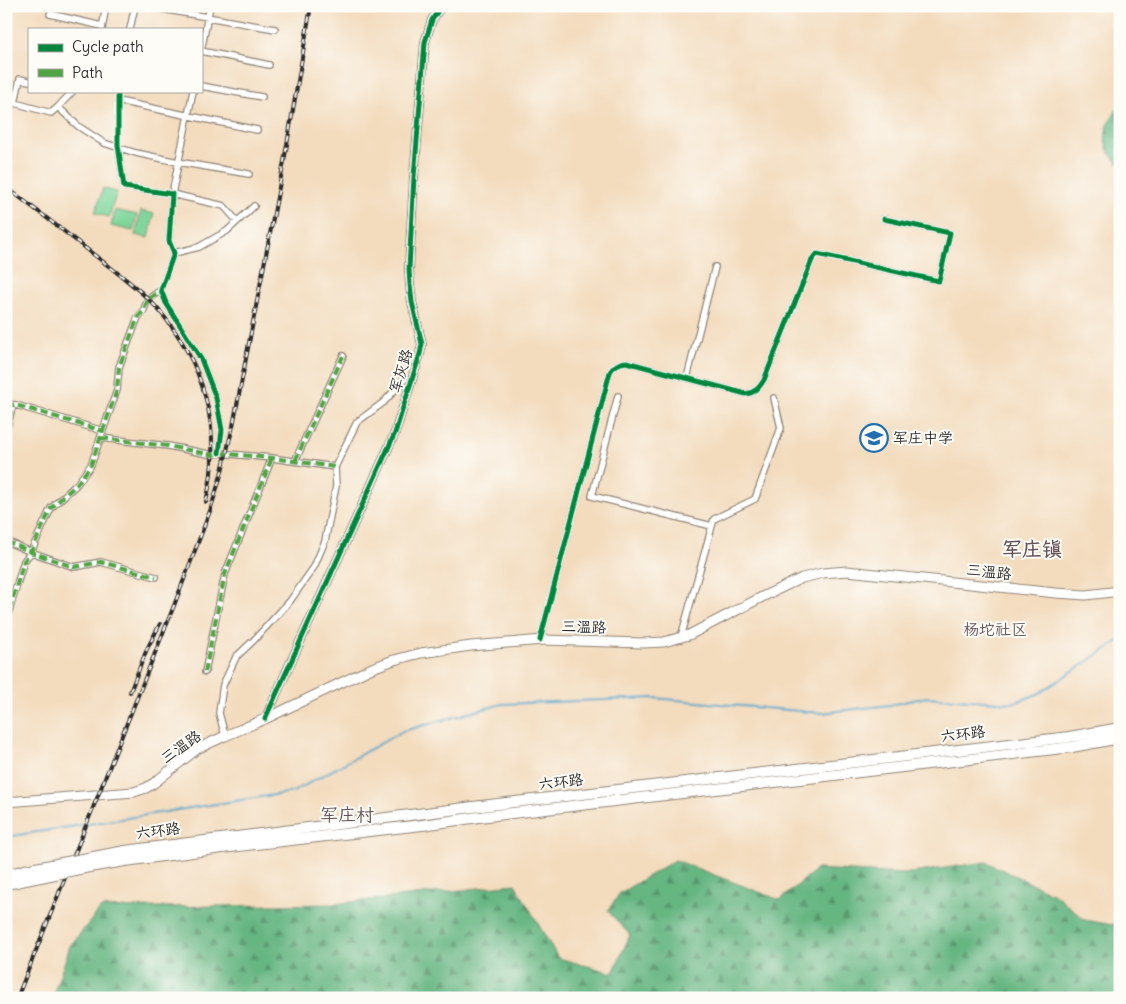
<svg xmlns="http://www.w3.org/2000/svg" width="1126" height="1004" viewBox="0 0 1126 1004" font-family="Delius,'LXGW WenKai TC',sans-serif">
<defs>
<pattern id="forest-firs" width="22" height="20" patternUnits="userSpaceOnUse" patternTransform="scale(1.25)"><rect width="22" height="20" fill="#66b682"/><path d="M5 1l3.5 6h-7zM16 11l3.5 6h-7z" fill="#54946b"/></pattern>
</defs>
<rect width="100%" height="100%" fill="#fdfcf7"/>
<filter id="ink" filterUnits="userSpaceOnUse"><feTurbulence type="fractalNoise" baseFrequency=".02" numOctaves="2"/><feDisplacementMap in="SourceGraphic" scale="10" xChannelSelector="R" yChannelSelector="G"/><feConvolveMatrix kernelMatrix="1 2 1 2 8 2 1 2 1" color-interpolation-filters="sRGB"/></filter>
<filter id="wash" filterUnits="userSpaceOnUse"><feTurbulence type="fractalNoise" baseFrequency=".0096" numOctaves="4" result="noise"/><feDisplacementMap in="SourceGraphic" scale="20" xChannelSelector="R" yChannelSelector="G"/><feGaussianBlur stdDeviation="1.12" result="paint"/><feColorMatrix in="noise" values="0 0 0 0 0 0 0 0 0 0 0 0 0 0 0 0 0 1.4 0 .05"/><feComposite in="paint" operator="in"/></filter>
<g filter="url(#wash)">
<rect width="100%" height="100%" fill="#f3dbbd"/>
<path fill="url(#forest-firs)" stroke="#487056" d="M1120 106V165C1098 146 1103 127 1120 106Z
M675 860 780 900 817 869 904 874 986 862 1056 895 1085 920 1112 925 1120 917V998H52L70 946 101 908 333 904 515 884 558 958 613 973 630 935 608 911 620 893Z"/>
<path fill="#7dd59a" stroke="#548062" d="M103 188 117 192 109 217 95 213Z
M115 210 137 215 133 231 111 226Z
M141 211 154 214 149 238 135 235Z"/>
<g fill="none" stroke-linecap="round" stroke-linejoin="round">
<path stroke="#4ea4ca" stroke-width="2" d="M6 837 293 792 403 731 502 704 654 698 821 713 890 705 927 697 1013 703 1038 694 1120 640"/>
</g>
</g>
<g filter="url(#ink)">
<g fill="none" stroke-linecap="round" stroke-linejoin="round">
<defs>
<path id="street" d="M145 6 275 29
M50 14 102 26
M102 29 106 6
M130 29 135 6
M201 51 269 65
M201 51 210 6
M29 81 20 79 15 103 51 113 58 107
M201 86 262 97
M73 91 58 107 78 126 104 143 136 153 178 162 249 174
M118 91V145L124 187 172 194 169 241 174 253 161 290 166 303 201 359 216 398 222 430 219 453
M193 91 172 194 224 206 237 221
M118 101 257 130
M174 253 199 247 227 231 254 206
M1120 316V327
M687 378 715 267
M618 396 592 496 712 526
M6 404 16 405 103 431
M6 430 13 405
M101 438 168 446 213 455 219 453 272 458 335 467
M295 461 343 356
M6 541 31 552 74 567 101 562 156 577
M6 621 24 561 31 552 51 508 77 484 91 465 117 390 119 367 138 317 143 312 148 299 161 290
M681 637 714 519 755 499 781 428 774 398
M540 640 610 372C614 365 619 363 626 362L746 394C756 392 759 388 764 380L812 260 817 254 939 281 950 233 884 219
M205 672 225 574 272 458
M225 736 219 713 223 685 236 657 254 640 290 601 314 567 325 541 336 486 335 467 357 422 384 402 404 380"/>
<path id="secondary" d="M265 719 395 433 420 354 422 344 412 302 410 285 409 269 414 177 425 42 432 20 441 6"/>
<path id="primary" d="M6 802 134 792 146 788 154 783 197 749 225 736 265 719 372 668 394 660 421 653 471 646 543 640 643 643 664 642 689 635 764 596 802 578 823 573 847 571 1056 593 1086 595 1120 591"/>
<path id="highway" d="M481 806 1069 737 1120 728
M479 817 1072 747 1120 738"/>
</defs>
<use href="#street" stroke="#8f8374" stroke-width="8"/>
<use href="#secondary" stroke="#8f8374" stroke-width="10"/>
<use href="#primary" stroke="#8f8374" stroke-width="11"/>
<use href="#highway" stroke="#8f8374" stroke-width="12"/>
<use href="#street" stroke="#fff" stroke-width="5.5"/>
<use href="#secondary" stroke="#fff" stroke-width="8"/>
<use href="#primary" stroke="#fff" stroke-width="9"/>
<use href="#highway" stroke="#fff" stroke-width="10"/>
<defs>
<path id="rail" d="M6 187C35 209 64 231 93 254 115 271 139 288 157 308 205 363 223 431 206 502
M130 692 147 649 160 624
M17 998 175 603 210 511 221 475 233 426 285 156 311 6"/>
</defs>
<use href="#rail" stroke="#2b2b2b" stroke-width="4"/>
<use href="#rail" stroke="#fdfcf7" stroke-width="2" stroke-dasharray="5.5" stroke-linecap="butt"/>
<defs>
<path id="highway-bridge" d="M6 875 25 870 125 851 481 806
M6 884 89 867 125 861 230 847 422 825 479 817"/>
</defs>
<use href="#highway-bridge" stroke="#8f8374" stroke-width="12" stroke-linecap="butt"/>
<use href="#highway-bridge" stroke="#fff" stroke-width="10"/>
<path stroke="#51a443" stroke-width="4" stroke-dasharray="8 4" stroke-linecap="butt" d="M6 404 16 405 103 431
M6 430 13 405
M101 438 168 446 213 455 219 453 272 458 335 467
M295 461 343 356
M6 541 31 552 74 567 101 562 156 577
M6 621 24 561 31 552 51 508 77 484 91 465 117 390 119 367 138 317 143 312 148 299 161 290
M205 672 225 574 272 458"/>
<defs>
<path id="cycleway" d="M118 91V145L124 187 172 194 169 241 174 253 161 290 166 303 201 359 216 398 222 430 219 453
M540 640 610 372C614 365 619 363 626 362L746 394C756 392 759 388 764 380L812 260 817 254 939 281 950 233 884 219
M265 719 395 433 420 354 422 344 412 302 410 285 409 269 414 177 425 42 432 20 441 6"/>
</defs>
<use href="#cycleway" stroke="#fdfcf7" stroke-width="8"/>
<use href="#cycleway" stroke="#00873e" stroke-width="5"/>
</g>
</g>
<defs>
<symbol id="school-ring" viewBox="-11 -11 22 22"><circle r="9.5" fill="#fdfcf7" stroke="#1f6fb2" stroke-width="1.5"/><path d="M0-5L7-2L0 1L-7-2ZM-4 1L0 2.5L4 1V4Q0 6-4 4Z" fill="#1f6fb2"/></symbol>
</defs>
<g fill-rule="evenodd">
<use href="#school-ring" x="858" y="422" width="32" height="32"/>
</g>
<g text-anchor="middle" stroke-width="4" stroke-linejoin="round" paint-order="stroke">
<g font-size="15" fill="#2b2b2b" stroke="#fdfcf7">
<text transform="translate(401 371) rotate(-73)" y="5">军灰路</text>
<text transform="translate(989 572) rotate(6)" y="5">三温路</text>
<text transform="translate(584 627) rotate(2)" y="5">三温路</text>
<text transform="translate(963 734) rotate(-7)" y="5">六环路</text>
<text transform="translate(181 747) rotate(-35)" y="5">三温路</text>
<text transform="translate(561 782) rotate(-7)" y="5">六环路</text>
<text transform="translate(158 831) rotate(-8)" y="5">六环路</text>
</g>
<g font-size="15" fill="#2b2b2b" stroke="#fdfcf7" text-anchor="start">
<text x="893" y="443">军庄中学</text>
</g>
<g font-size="16" fill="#635157" stroke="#fdfcf7">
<text x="995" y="635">杨坨社区</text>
</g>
<g font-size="18" fill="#635157" stroke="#fdfcf7">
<text x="347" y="821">军庄村</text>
</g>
<g font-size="20" font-weight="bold" fill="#635157" stroke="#fdfcf7">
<text x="1032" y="556">军庄镇</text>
</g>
</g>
<rect width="1126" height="1004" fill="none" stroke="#fdfcf7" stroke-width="25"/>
<rect x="28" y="28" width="175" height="65" fill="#fdfcf7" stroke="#a9a8a5"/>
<rect x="38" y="44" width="25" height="8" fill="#00873e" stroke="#a9a8a5"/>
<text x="72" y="52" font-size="15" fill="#2b2b2b">Cycle path</text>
<rect x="38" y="69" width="25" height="8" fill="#51a443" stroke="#a9a8a5"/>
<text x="72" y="78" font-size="15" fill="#2b2b2b">Path</text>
</svg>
